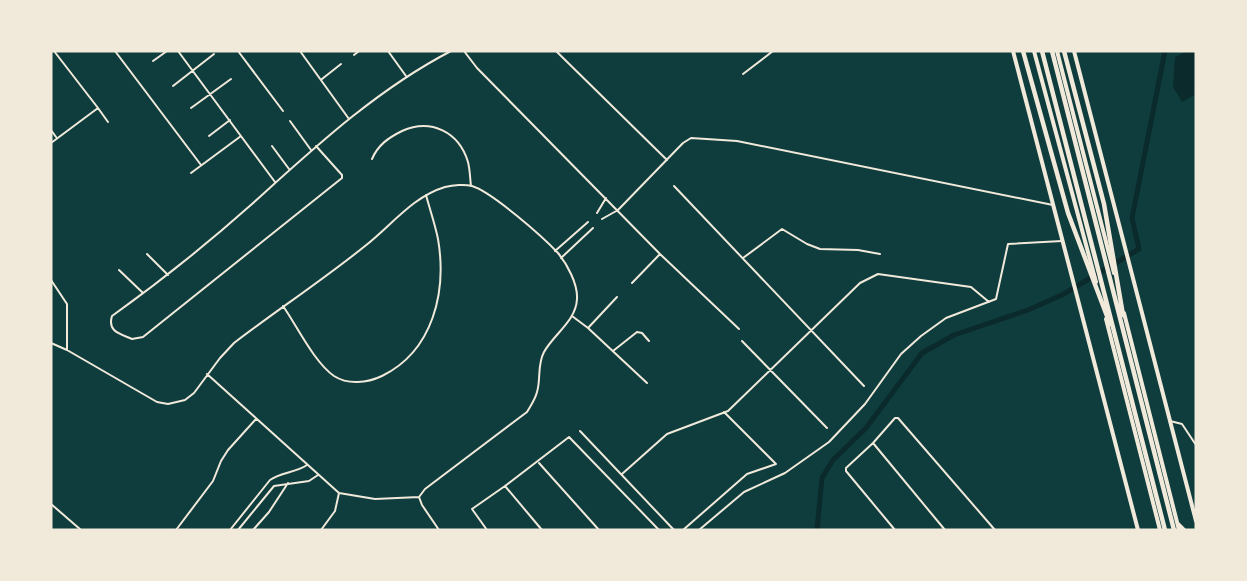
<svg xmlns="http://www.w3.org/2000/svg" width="1247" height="581" viewBox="0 0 1247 581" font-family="'Open Sans',sans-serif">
<rect width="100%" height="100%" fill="#0f3d3e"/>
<path fill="#0a2a2b" d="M1187 51H1196V94L1182 102 1173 87 1175 57Z"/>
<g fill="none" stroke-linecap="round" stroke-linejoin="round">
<path stroke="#0a2a2b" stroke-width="5" d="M817 530 822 478 833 460 866 428 922 353 954 335 1028 310 1062 295 1139 249 1132 218 1165 51"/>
<path stroke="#f1e9da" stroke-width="2" d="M115 51 201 165
M178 51 275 182
M238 51 283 111
M300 51 349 119
M388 51 406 76
M464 51 477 68 660 254 739 329
M556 51 667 160
M354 55 359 51
M153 61 167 51
M743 74 773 51
M322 79 341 64
M173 86 214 54
M98 108 108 122
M191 108 231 79
M290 121 311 150
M51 130 56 137
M209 136 230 120
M51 143 98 108 54 51
M272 146 289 169
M316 146 342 175V178L143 337 132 339C121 334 107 332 112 316 161 281 207 244 252 204 314 148 376 90 451 51
M372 159C378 145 388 138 402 131 431 118 459 132 468 162 470 170 470 178 471 186
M191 173 241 136
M674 186 864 386
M597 213 606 198
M602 219 618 210 683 143 691 138 737 141 1053 205
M555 251 588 222
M147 254 168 275
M561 258 593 228
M743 258 782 229 807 244 820 249 858 250 880 254
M119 270 143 293
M51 280 67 304V350
M632 283 660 254
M283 306C297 326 314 362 334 376 348 385 367 383 382 376 433 351 447 292 438 239 435 224 430 210 426 195
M572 316 588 328 647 383
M588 328 617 297
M742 341 827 428
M51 343 67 350 157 402 168 404 185 400 194 393 220 358 234 343C277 310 323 280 365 246 392 225 412 197 445 187 453 185 465 184 472 186 492 192 543 237 558 253 567 264 578 284 577 299 576 321 554 334 544 352 537 365 541 379 537 392 535 400 531 405 527 412L425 489 419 497 422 505 439 530
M613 351 637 332 642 333 649 341
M207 374 339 493 375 499 419 497
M1170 421 1182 424 1196 445
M580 431 674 530
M873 443 945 530
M539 463 599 530
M622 474 667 434 728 411 860 283 878 274 971 287 989 302
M51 504 81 530
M176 530 213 481 221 461 228 450 256 419
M230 530 270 480C281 472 295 473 307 465
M238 530 274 486 309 481 318 475
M253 530 269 512 288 483
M321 530 335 511 339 493
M487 530 472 509 505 486
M542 530 505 486 569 437 659 530
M683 530 747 474 776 464 724 412
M699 530 744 492 785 473 829 442 865 404 901 354 921 336 946 318 996 299 1008 244 1062 241
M895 530 846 471V468L873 443 895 418H898L995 530"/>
<path stroke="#f1e9da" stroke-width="4" d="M1013 51 1138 530
M1074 51 1196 521"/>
<path stroke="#f1e9da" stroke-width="4" d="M1034 51 1096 282
M1057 51 1114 273
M1124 313 1179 530
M1106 319 1160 530
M1178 524 1184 530"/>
<path stroke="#f1e9da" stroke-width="4.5" d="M1023 51 1068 213 1110 324
M1042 51 1165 530
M1052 51 1174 530
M1064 51 1104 204 1123 315"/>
</g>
<rect width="1247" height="581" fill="none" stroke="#f1e9da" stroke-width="105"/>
</svg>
